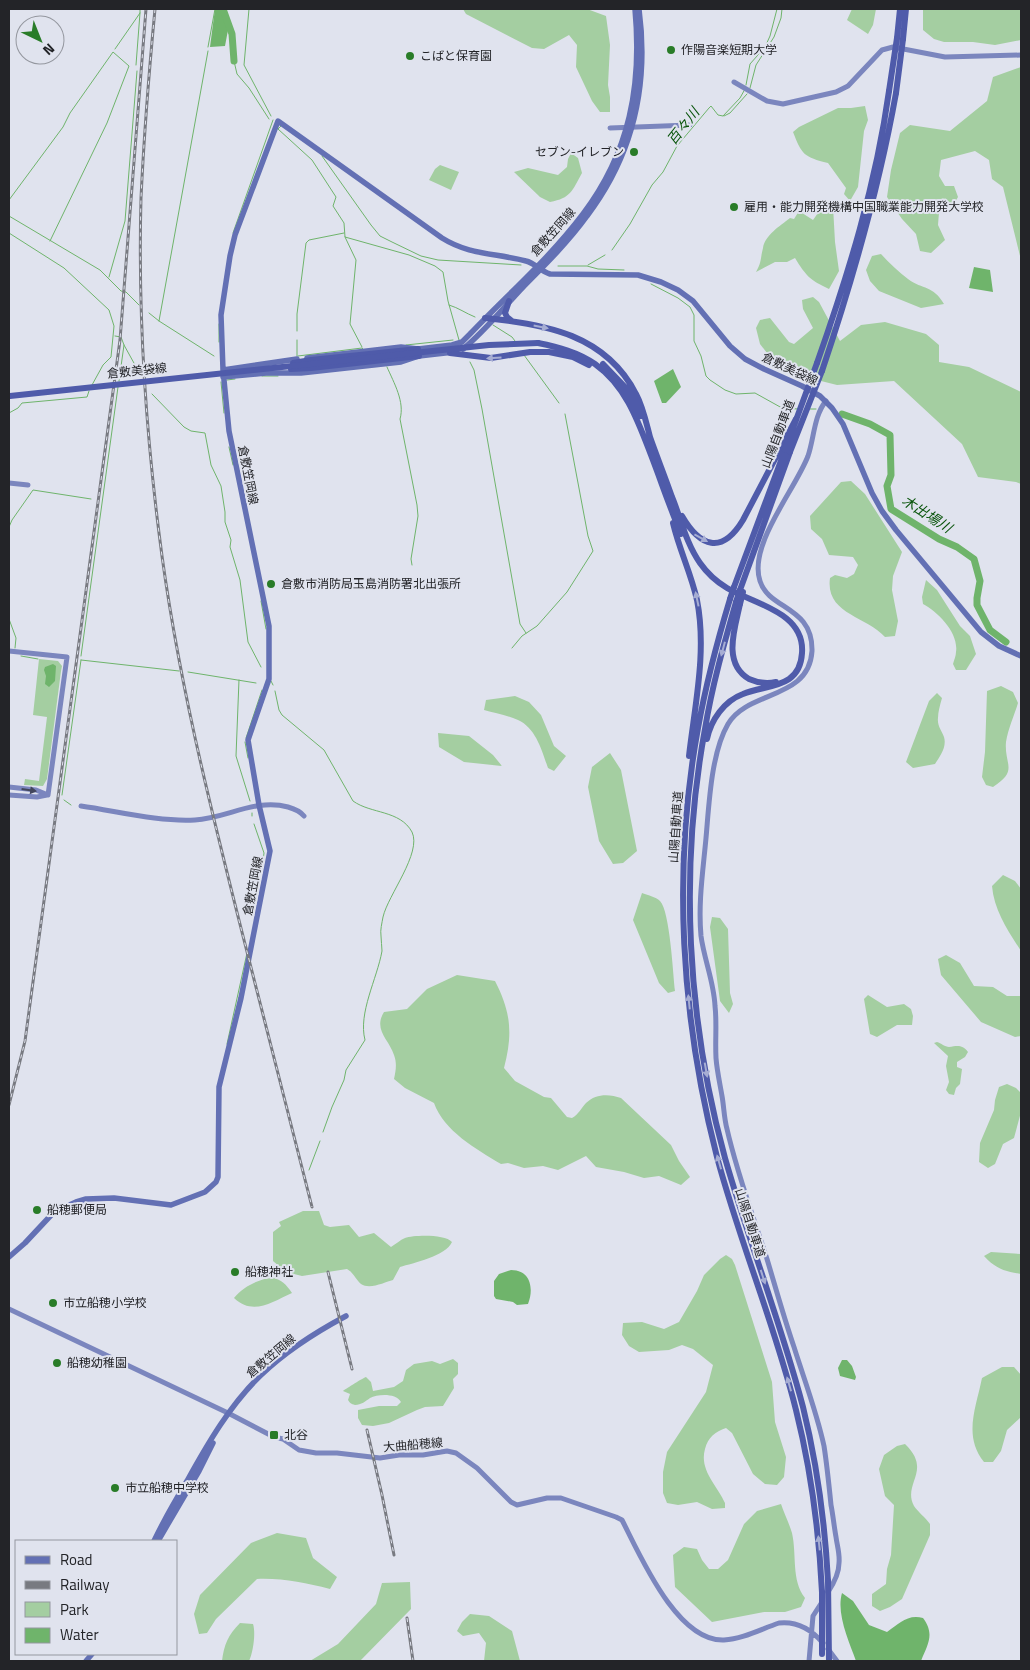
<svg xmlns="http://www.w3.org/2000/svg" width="1030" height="1670" viewBox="0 0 1030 1670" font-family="'Titillium Web','Noto Sans JP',sans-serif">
<rect width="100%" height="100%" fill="#e0e3ee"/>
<path fill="#a4cea1" d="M463 9H587L606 16 610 45 608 85 610 97V112H600L592 101 576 67 577 45 569 35 544 49 532 48 466 14Z
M852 9H876L873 25 868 34 847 20Z
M923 9H1021V40L995 45 973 42H944L934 39 923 30Z
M1021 67V260L1003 187 992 179 989 160 975 151 941 160 939 176 945 186H954L958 197 954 204 939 212 938 225 945 240 931 253 920 251 916 234 902 219 887 197 891 170 900 133 910 125 950 131 987 101 993 77Z
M865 106 868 120 864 131 858 187 850 201 844 194 846 188 828 163C804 157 802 155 793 132L799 127 838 108H851Z
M571 153 578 158 582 173C572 191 571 198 550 202L540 197 514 172 528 168 558 175 567 167 568 159Z
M440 165 459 172 451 190 429 180 435 169Z
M825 203 833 206 835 242 839 271 829 289C810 280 806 276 795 258L787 262H775L756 272C762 261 760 260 763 248 765 235 780 226 790 218L794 219 799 211 813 220Z
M881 254C889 263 899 272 908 279 923 290 933 285 944 304L921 308 879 291 870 281 866 270 872 256Z
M813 297 819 302 840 341 861 325 885 322 926 334 939 345V362L969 367 1021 392V484L1016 482 978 477 962 444 894 381 837 385 781 371 760 344 756 328 760 320 770 318 789 342 794 344 813 328 803 309 802 300Z
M851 481 865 494 902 552 893 576 892 590 898 621 895 636 885 637C866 616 825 614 830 578L835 575 847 578 854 574 858 565 853 557 829 555 822 539 811 529 810 516 841 482Z
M926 580 937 590 960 626 970 636 976 654 966 670H956L953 664C954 660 956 656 956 652 959 633 938 612 923 604L922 597Z
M39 659 58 661 62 666 61 671 47 779 43 786 24 785 25 779 39 781 47 717 33 715Z
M1001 686 1013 692 1018 703C1014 716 1008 729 1006 742 1004 765 1019 770 993 787L986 785 982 777 985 752 987 691Z
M937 693 942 698C940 705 938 712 938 718 937 726 942 731 944 737 947 747 940 756 935 764L913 768 906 762 929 701Z
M515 696 529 702 541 715 554 746 566 756 554 771 548 768C542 751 536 728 518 720 507 715 495 713 484 710L486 700Z
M438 733 469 736 493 755 502 766 464 762 439 747Z
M610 753 621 770 637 851 623 863 613 864 599 841 588 787 592 767Z
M1003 875 1015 881 1021 889V951C1008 931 994 910 992 886Z
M642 893C647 895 656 897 660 901 670 911 673 974 675 991L668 993 659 983 633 920Z
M712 917 720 918 728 929 730 993 733 1004 729 1013 720 1001 710 927Z
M946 955 960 963 974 986 993 987 1007 996H1021V1036L1015 1037 981 1022 941 975 938 959Z
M457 975 495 981C511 1012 513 1034 504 1068L515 1081 544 1097 551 1098 567 1117 572 1118C579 1114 581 1108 586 1103 596 1093 610 1094 621 1098L671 1145 679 1161 690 1177 681 1185 659 1176 644 1178 624 1172 596 1167 586 1156 558 1170 543 1166 524 1168 508 1163 501 1164C476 1149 444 1131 434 1103L405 1088 394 1079C396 1070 397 1063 394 1055 389 1039 373 1030 384 1012L407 1009 427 989Z
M868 995 887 1007 904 1004 911 1009 913 1016 912 1025H897L877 1037 870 1034 864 999Z
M937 1042C941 1043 945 1047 949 1047 957 1046 962 1044 968 1052L965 1057 957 1062V1067L962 1069 960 1084 956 1088 954 1095 949 1094 946 1090 949 1082 946 1066 948 1056 934 1043Z
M1007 1084 1016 1088 1021 1093V1112L1014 1138 1003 1144 995 1164 988 1168 979 1162 980 1143 994 1110 995 1100 999 1087Z
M303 1211H319L324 1225 330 1227 349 1225 359 1237 374 1233 391 1247C396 1244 400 1240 405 1238 414 1235 445 1234 452 1242 446 1256 413 1263 400 1267L393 1280C385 1282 370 1290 361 1284 356 1280 354 1273 347 1269L302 1276 286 1272 273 1261V1232L281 1226 279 1222Z
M991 1252 1021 1254V1274C1004 1271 996 1269 984 1256Z
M726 1255 732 1259 735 1265 772 1382 775 1422 786 1457 784 1477 777 1485 765 1484 753 1474 732 1433 726 1428C715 1432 708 1437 705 1449 699 1470 717 1485 725 1503V1508L712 1509 697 1502 678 1505 667 1503 663 1493V1472L667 1452 706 1392 713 1365 693 1349 682 1345 669 1350 639 1352 629 1346 622 1335 623 1323 642 1322 664 1329 679 1322 697 1291 704 1275 720 1259Z
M271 1277C282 1280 286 1284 292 1293 272 1302 253 1316 234 1298 244 1286 256 1281 271 1277Z
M453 1359 458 1363V1374L453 1379 454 1388 443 1406 425 1407 417 1410 389 1423 373 1426 362 1425 358 1418V1410L379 1406H397L401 1402C396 1393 378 1394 370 1398 366 1401 361 1405 355 1405 351 1404 350 1403 348 1400L350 1394 343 1391C347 1388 363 1378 366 1377L371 1382 373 1391 394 1387 403 1381 406 1370 414 1364 432 1361 440 1364Z
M1002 1367H1014L1021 1375V1417L1007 1430 1001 1451 993 1462H984C963 1436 976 1408 982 1378Z
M905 1444C933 1471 902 1483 914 1506 918 1512 925 1517 930 1524V1535L902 1599 890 1607 880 1611 872 1606V1594L886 1584 887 1569 891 1555 894 1505 885 1496 879 1469 884 1455 897 1446Z
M781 1504C784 1513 789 1523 792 1533 797 1555 791 1580 805 1598L801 1607 785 1612H764L712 1622 675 1587 673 1555 684 1547 697 1549 702 1560 709 1569H718L728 1560 744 1524 757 1511Z
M277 1533 306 1538 313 1558 337 1577 330 1589C305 1583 283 1578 257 1579L216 1619 207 1633 199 1634 194 1614 200 1595 251 1543Z
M410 1582 411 1609 360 1661H310L338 1644 376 1604 382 1583Z
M470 1614 489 1616 512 1631 520 1661H484L486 1643 479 1633 463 1636 457 1631 462 1622Z
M240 1623 253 1624C256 1633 253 1653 249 1661H222C224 1645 228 1635 240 1623Z"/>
<path fill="#6fb46b" d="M215 9H221L228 30 225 46 210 47Z
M974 267 990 270 993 292 969 288Z
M673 369 681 387 666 403H662L654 381Z
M53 664 56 666 55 681 49 687 45 684 46 676 44 670 45 667Z
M511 1270C531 1270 534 1289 528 1304L517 1305 513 1302 496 1299 494 1296V1281L499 1274Z
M842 1360H847L852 1366 856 1377 855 1380 840 1376 838 1368Z
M842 1593 853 1601 869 1625 887 1632C899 1624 907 1614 923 1618 935 1634 928 1644 921 1661H856C849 1641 836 1614 842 1593Z"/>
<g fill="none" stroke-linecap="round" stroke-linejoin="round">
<path stroke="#6fb46b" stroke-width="1" d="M249 9 244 65 271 116
M208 47 215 9
M115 49 140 13V9
M234 61 237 74 249 88 269 119
M136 65 140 13
M746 85 750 64 765 47 770 36 777 9
M750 88 756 65 774 37 781 18 782 9
M724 116 730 113 747 94
M281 126 278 129 312 160 336 197 333 206 344 223 345 237 409 255 435 266 443 272 448 301 459 340
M322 156 371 225 380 236 392 242 421 256 438 260 521 265
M9 200 63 127 70 113 113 52 129 66 107 123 50 241
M9 216 100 270 121 291 126 292 139 305
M9 233 64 268 109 310 114 326 111 357 103 365 92 385
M233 233 273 120
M345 237 356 260 350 324 362 347
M612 250 630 224 652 185 663 172 677 146 709 108 711 106 718 115 723 116 740 98 745 89
M588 265 605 255
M558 266H587L598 269 624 270
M109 277 125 221 137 71
M651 284 678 298 690 307 694 315V341L701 356 706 376 710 380 725 390 736 394 755 393 782 408 798 409
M449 305C459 308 465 313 475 317
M149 313 159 321 214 356
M159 321 208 51
M219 324V342
M493 325 512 337 515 341
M297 331V314L306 243 309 240 344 233
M115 336 121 337 124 345 140 374
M406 345 453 340
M524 355 559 403
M297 356V340
M298 356 362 348 363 349
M470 362 474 370 482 409 520 624 526 633
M387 367C394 383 405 402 400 419L417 505 418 516 411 559 412 565
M262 376H278
M227 380 235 379
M119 381 124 345
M221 382 224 413
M152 394 184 427 191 431 205 433 211 465 221 486 225 512V522L231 540 230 547 240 580 248 642 261 667
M809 409H816
M9 413 18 408 22 403 87 397 89 391
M229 447 233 465
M9 527 12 520 33 490 91 499
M261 601 266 629
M9 619 16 638 15 648
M512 648 522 636 537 626 567 592 593 551 588 536 565 414
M21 656 38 659
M81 656 118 387
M81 660 179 671
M188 672 256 683
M239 680 236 756 250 801
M271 681 273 685
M275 691 279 710 282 715 324 750 353 801C371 814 400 810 412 832 422 853 388 895 383 917 382 923 380 930 381 936 381 941 382 946 382 951 377 979 358 1013 365 1040L346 1070 344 1080 332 1107 323 1132
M246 738 262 690
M245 742 248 758
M62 795 81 660
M64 800 71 805
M252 813V816
M254 824 264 853 262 868
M227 1044 247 953
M309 1170 320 1141"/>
<path stroke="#6fb46b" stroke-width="7" d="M223 9 232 34 234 61
M842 414 870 424 890 435 891 475 887 486 891 509 939 539 957 547 974 559 980 581 977 598V605L990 630 1006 642"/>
<path stroke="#7b86be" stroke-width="5" d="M734 82 767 101 783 104 836 92 848 86 882 50 893 47 945 57 1021 55
M610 128 690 125
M826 401C814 415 814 439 808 456 795 490 748 545 760 581 769 610 813 606 812 651 809 700 748 690 728 724 711 753 709 805 706 838 703 871 698 903 701 936 704 959 714 982 715 1006 717 1023 715 1040 716 1058 717 1071 720 1084 722 1096 724 1107 724 1118 727 1129 737 1173 753 1216 767 1259 776 1289 784 1318 794 1347 804 1379 817 1413 824 1446 827 1465 829 1485 831 1505 833 1515 834 1526 836 1537 837 1545 840 1554 839 1563 839 1574 834 1583 828 1592
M9 483 28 485
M9 651 67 657 48 795
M9 787 36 790 48 795
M9 795 37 797 47 795
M81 806C117 811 157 822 195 820 227 818 256 798 288 807 295 809 300 811 304 816
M9 1309 228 1413 274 1437 283 1439 299 1450 316 1453H337L380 1458 399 1455H423L447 1451 456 1453 477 1468 511 1502 517 1505 547 1498H561L616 1517 622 1520C640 1555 677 1642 724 1640 743 1639 761 1629 779 1623 797 1621 811 1629 823 1643
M828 1649 837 1661
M809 1661 813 1616 822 1602"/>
<path stroke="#6370b4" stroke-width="5.5" d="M463 349C485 331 504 307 524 286 546 264 569 241 587 216 634 154 649 85 639 9
M307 358 401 347 418 349 452 345 462 342 470 334C507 295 550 258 583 214 630 152 642 85 635 9
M223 370 297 359
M223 377 266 373H301L401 362 419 356 454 352
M9 1257 25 1243 54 1212 76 1202 86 1199 114 1198 171 1205 205 1192 216 1182 218 1177 219 1087 241 998 270 851 259 805 248 740 269 679V626L229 431 223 370 221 315 230 256 235 235 278 121 442 238C469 255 495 253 526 261 535 263 540 271 550 274L638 275 661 282 678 290 693 301 730 346 745 359 764 369 802 386 820 396 832 408 843 424 872 493 882 511 896 530 981 632 999 646 1021 656
M154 1541C164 1520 175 1501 187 1481 208 1443 230 1405 261 1375 286 1351 316 1332 346 1316
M158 1541 199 1471 213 1443
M86 1661 92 1654"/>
<path stroke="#4f5baa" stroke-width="6" d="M897 38 900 9
M903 39 906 9
M509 301 505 313 507 317 512 321
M485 318C546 324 606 335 636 394 643 407 646 422 650 437 657 457 665 477 672 497 681 519 686 543 700 563 707 573 717 582 727 588 754 604 805 612 802 653 800 689 767 684 743 694 724 701 711 720 707 739
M538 343C558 347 578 352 595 364 626 386 638 421 651 455 661 481 670 508 681 534
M450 353 491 358 530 352H549L573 357 589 365
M293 363 311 360 418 349
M817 363C848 275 876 185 889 91
M603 364 626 388 641 416
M291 369 311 368 419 356
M822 371C853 279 879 188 896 93
M682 516C700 547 722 555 743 520L796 419
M673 523C679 549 691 573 697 600 707 651 695 704 689 756
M734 587 785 450
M740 590 790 452
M730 599C717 642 706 684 698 728 672 870 681 1018 717 1157 740 1243 775 1325 796 1410 811 1470 819 1531 822 1592
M736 602C724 644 712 686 705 729 679 870 687 1020 725 1158 749 1242 781 1323 803 1407 817 1464 825 1523 828 1581
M740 604C735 628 722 663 749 679 758 683 766 684 776 682"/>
<defs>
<path id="rail" d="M155 9C149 72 144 135 141 198 138 310 145 422 159 533 176 671 210 806 244 940 267 1029 289 1118 312 1207
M9 1105 25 1041 120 340 146 9
M328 1272 352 1369
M367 1430 382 1495 394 1555
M407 1618 413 1661"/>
</defs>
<use href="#rail" stroke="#787a81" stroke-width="3"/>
<use href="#rail" stroke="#e0e3ee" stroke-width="1" stroke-dasharray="4" stroke-linecap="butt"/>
<path stroke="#4f5baa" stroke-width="6" d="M889 91 897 38
M896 93 903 39
M10 396 489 345 538 343
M785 450 817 363
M790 452 822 371
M730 599 734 587
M736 602 740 590
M740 604 743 592
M828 1581 829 1661
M822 1592V1654"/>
</g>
<defs><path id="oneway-solid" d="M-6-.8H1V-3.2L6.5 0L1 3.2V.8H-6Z" transform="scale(1.25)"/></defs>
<g fill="#a6add3">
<use href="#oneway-solid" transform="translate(541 327) rotate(11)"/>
<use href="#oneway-solid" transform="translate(494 358) rotate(176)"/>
<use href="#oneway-solid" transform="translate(701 538) rotate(29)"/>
<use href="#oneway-solid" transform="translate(697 599) rotate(-102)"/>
<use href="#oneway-solid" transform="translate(723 649) rotate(105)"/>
<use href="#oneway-solid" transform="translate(689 1002) rotate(-96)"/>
<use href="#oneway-solid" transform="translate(706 1070) rotate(80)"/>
<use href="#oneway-solid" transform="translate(719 1162) rotate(-106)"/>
<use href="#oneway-solid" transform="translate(763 1277) rotate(72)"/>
<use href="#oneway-solid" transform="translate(789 1384) rotate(-106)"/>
<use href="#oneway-solid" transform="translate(819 1543) rotate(-96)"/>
</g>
<use fill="#42465c" href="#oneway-solid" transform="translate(29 790) rotate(8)"/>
<g fill="#297c28" stroke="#e0e3ee" stroke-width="2">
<circle cx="671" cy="50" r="5"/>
<circle cx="410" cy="56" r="5"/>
<circle cx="634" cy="152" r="5"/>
<circle cx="734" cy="207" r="5"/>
<circle cx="271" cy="584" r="5"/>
<circle cx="37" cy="1210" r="5"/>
<circle cx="235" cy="1272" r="5"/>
<circle cx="53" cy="1303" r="5"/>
<circle cx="57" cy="1363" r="5"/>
<rect x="269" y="1430" width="10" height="10" rx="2.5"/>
<circle cx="115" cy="1488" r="5"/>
</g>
<g text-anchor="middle" stroke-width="4" stroke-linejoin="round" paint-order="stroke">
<g font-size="12" fill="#232428" stroke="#e0e3ee" text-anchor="start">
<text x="681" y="54">作陽音楽短期大学</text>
<text x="420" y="60">こばと保育園</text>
<text x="624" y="156" text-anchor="end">セブン-イレブン</text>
<text x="744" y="211">雇用・能力開発機構中国職業能力開発大学校</text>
<text x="281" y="588">倉敷市消防局玉島消防署北出張所</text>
<text x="47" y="1214">船穂郵便局</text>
<text x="245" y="1276">船穂神社</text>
<text x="63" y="1307">市立船穂小学校</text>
<text x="67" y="1367">船穂幼稚園</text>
<text x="284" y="1439">北谷</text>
<text x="125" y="1492">市立船穂中学校</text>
</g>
<g font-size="12" fill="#232428" stroke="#e0e3ee">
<text transform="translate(553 232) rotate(-48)" y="4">倉敷笠岡線</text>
<text transform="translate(790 369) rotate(25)" y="4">倉敷美袋線</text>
<text transform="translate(137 371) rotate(-6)" y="4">倉敷美袋線</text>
<text transform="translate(778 434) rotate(-69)" y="4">山陽自動車道</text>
<text transform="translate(248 475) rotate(79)" y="4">倉敷笠岡線</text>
<text transform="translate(676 827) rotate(-86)" y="4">山陽自動車道</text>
<text transform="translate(253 886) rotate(-79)" y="4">倉敷笠岡線</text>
<text transform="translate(750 1223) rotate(72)" y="4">山陽自動車道</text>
<text transform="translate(271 1356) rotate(-40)" y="4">倉敷笠岡線</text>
<text transform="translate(413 1445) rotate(-5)" y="4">大曲船穂線</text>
</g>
<g font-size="14" font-style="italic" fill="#0a550c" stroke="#e0e3ee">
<text transform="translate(683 126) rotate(-52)" y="5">百々川</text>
<text transform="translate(927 514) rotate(33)" y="5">木出場川</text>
</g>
</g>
<rect width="1030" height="1670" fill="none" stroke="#232428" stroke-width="20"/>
<rect x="15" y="1540" width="162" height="115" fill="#e0e3ee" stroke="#94979f"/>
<rect x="25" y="1556" width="25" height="8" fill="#6370b4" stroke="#94979f"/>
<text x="60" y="1565" font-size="15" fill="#232428">Road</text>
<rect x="25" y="1581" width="25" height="8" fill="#787a81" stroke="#94979f"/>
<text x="60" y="1590" font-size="15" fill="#232428">Railway</text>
<rect x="25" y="1602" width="25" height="15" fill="#a4cea1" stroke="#94979f"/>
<text x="60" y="1615" font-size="15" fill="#232428">Park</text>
<rect x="25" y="1628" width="25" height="15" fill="#6fb46b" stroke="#94979f"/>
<text x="60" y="1640" font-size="15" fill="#232428">Water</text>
<g transform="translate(40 40) rotate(137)"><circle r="24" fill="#e0e3ee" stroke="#94979f"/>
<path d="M0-4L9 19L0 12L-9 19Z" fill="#297c28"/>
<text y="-8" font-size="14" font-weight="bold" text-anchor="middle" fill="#232428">N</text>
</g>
</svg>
